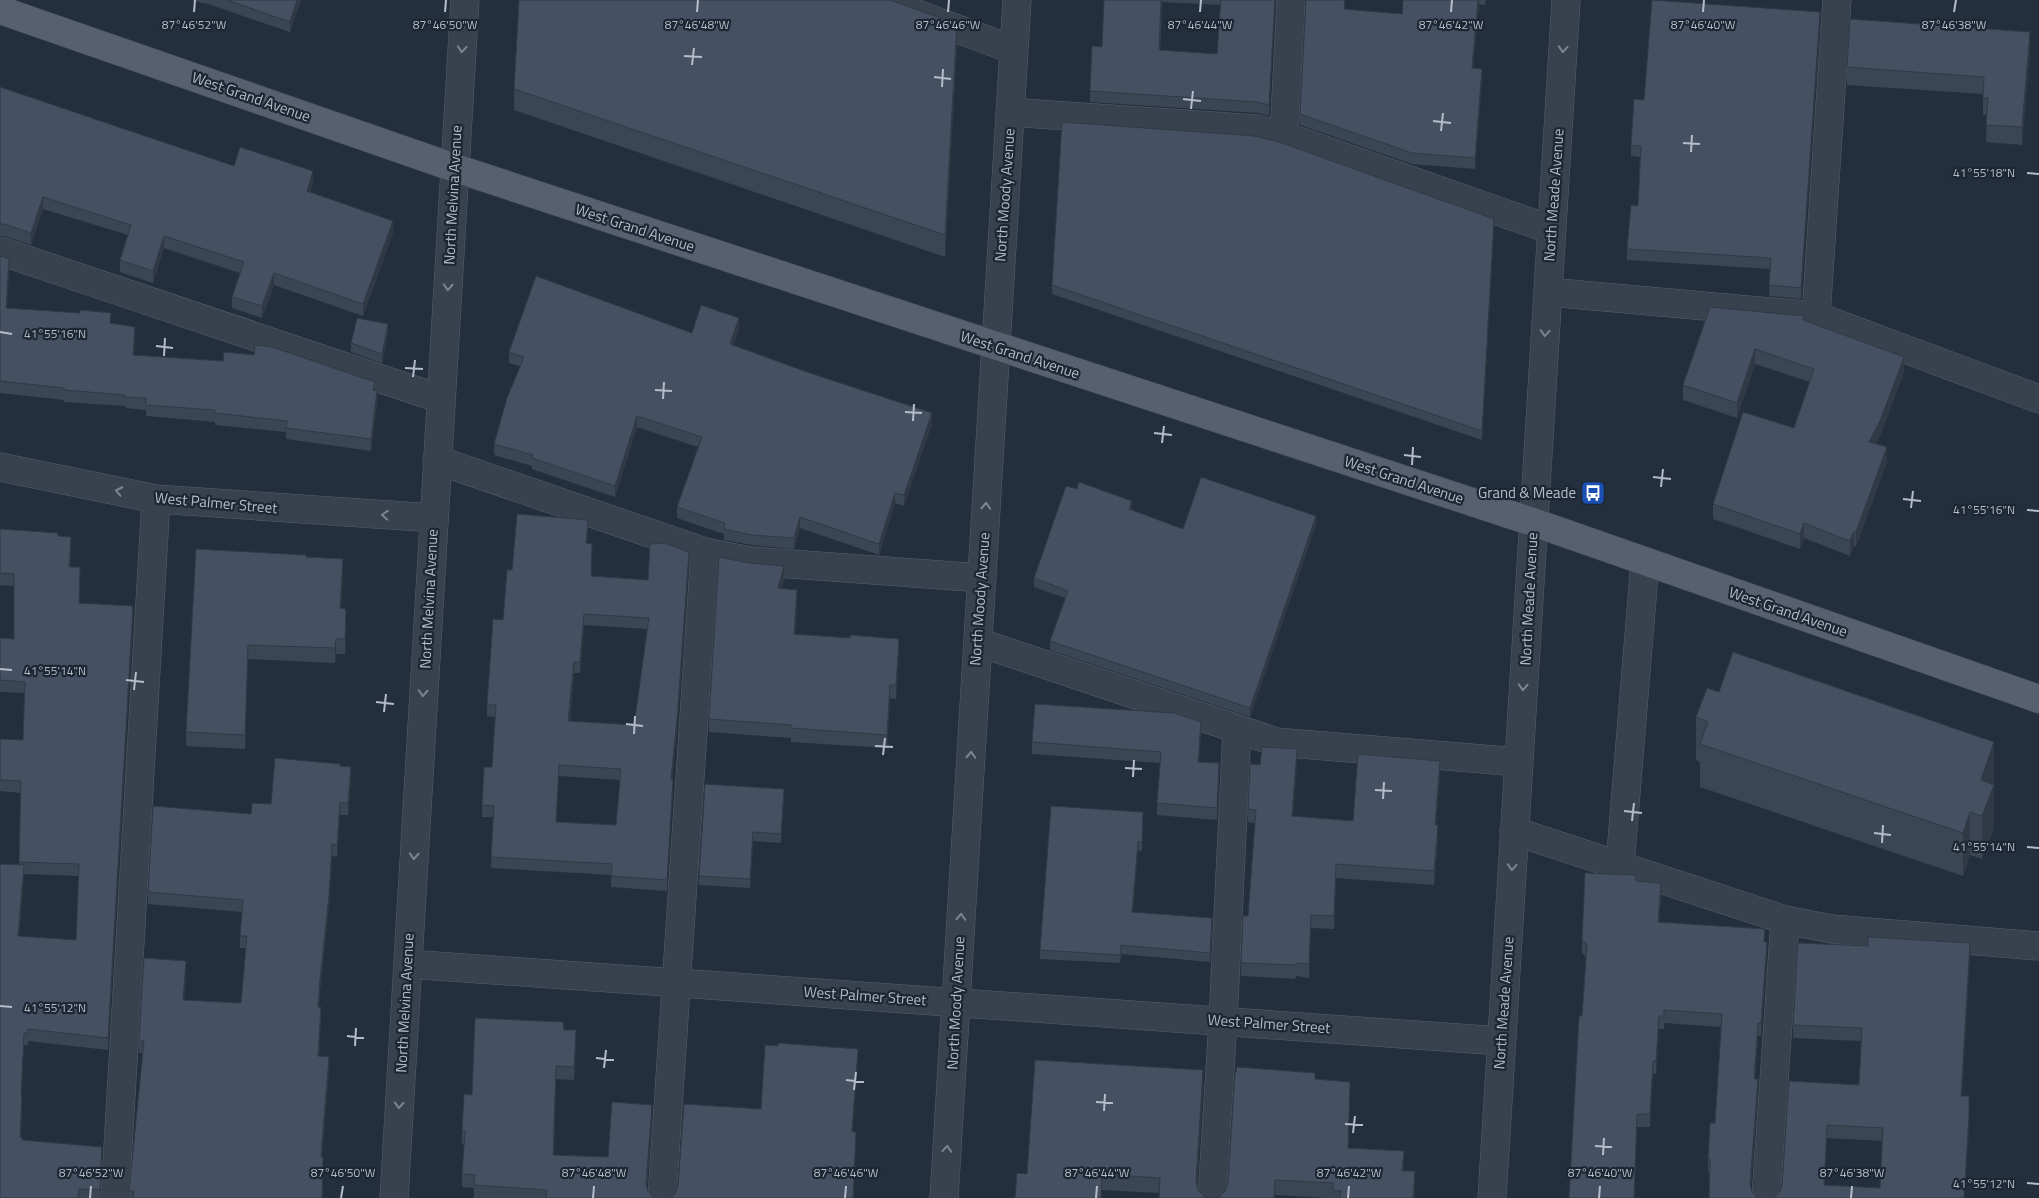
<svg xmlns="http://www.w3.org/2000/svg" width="2039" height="1198" viewBox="0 0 2039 1198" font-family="'Titillium Web',sans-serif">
<rect width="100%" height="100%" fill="#242f3e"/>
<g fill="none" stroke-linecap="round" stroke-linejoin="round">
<defs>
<path id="minor" d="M879 0 1014 50
M1010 112 1257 129 1284 136 1552 230
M1284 136 1291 0
M0 251 441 399
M1548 292 1816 316 2039 399
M1816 316 1837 0
M437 460 705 552 750 561 982 578
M0 467 156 499 434 518
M978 642 1276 742 1519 762
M1514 831 1785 920 1832 929 2039 946
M1620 865 1645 562
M408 964 1501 1041
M115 1198 156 499
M394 1198 465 0
M662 1198 705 552
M944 1198 1017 0
M1212 1198 1223 1021 1237 729
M1492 1198 1566 0
M1766 1198 1785 920"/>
<path id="major" d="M0 10 455 168 1533 522 2039 699"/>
</defs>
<use href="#minor" stroke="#565f6c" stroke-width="29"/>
<use href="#major" stroke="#414a57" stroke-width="29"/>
<use href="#minor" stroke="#38414e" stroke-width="28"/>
<use href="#major" stroke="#56606e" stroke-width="28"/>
</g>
<path fill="#3b4654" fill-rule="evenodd" d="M192 0H301L290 32 205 3V4Z
M1104 0H1275L1269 116 1258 113 1090 102V91L1102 47ZM1162 2 1220 5 1217 54 1160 51Z
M1403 0H1486L1485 5 1479 4 1473 68 1482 80 1475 169 1412 164 1300 125V114L1345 10 1402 14Z
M1820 23 1801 299 1769 296 1770 269 1627 260V249L1638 206 1640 157 1631 156V145L1644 100Z
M957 46 945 257 514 110V89Z
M2030 49 2022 145 1986 142 1987 115H1983V94L1847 85V67Z
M0 87 234 166 313 182 310 192 393 233 363 316 274 285 262 318 232 308V297L240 273 164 248 153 283 120 272V260L128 235 43 209 31 245 4 236H0Z
M1494 228 1482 440 1052 294V285Z
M0 256 9 270 7 308 111 323 135 338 134 356 375 391 377 403 371 451 286 439V432L215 425V422L146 416V410L125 408V406L64 402V400L0 393Z
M1804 321 1904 372 1880 436 1875 444 1887 462 1856 547 1854 546 1850 556 1804 538 1800 549 1713 519V504L1794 428 1810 382 1755 364 1737 418 1683 400V385Z
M739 329 733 345 932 424 904 506 895 503 879 555 800 528 794 549 752 545 724 540V534L677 518V507L698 447 637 427 615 497 532 469V466L494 455V444L520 366 509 363V352Z
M388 333 382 363 351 352V343Z
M1132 510 1183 529 1316 525 1250 717 1050 650V641L1065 598 1034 587V578Z
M0 529 58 536 71 549 70 567 80 579 79 603 133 618 108 1050 28 1041V1045H24L21 1095 22 1107 21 1137 22 1140 102 1159 100 1198H0L19 865 21 793 0 791V739L23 740 25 693 0 692V638L14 639V586L0 585ZM24 874 79 876 76 940 19 936Z
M588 531 587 543 592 576 648 580 689 563 677 730 672 779 673 790 667 891 611 887V875L491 868 493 817H482V805L492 767 496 717 487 716V705L512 570ZM584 625 647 629 634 725 570 721 574 673H580ZM559 776 620 780 616 825 556 822Z
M306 557 343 574 341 609 346 623 345 654H336L335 663 248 659 245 749 186 746V732Z
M784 579 782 588 797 603 795 634 899 652 896 699 890 698 887 748 791 742V738L709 732V719Z
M1696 717 1994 785V828L1982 859 1970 855 1963 876 1700 787V762L1696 760Z
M1201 733 1199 762 1219 775 1217 820 1157 815V803L1160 763 1032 754V742Z
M1297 762 1293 816 1353 821 1440 774 1436 825 1438 838 1434 885 1336 878 1334 929 1311 928 1309 978 1296 976 1295 979 1241 976V963L1248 916 1255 823 1248 822V809L1260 765Z
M340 766 351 779 348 815H340L337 857 332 856 329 906 320 990 319 1007 321 1019 319 1056 329 1069 322 1156 323 1168 322 1198H129L143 1053H139V1041L186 973 184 1000 241 1003 246 948H240V936L242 912 148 904V892L251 814 271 804Z
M784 798 781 843 753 841 750 888 699 885V876Z
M1143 821 1142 851 1138 850 1133 912 1212 927 1210 962 1121 954 1120 963 1040 959V950Z
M1636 881 1661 896 1659 922 1765 942 1767 955 1761 1036H1758L1755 1079 1758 1092 1751 1187 1708 1172V1159L1715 1123 1721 1027 1664 1023V1029H1659L1656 1074H1653L1650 1127H1637L1634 1198H1569L1586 957 1582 953V940Z
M1970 956 1962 1096 1969 1129 1964 1198H1774L1779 1193 1782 1186 1789 1081 1859 1085 1861 1041 1793 1038V1025ZM1827 1138 1882 1141 1880 1188 1824 1185Z
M576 1043 574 1080 556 1079 554 1155 608 1157 652 1118 647 1188 648 1191 654 1198H474V1188L462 1187V1174L464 1144H462V1131L472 1095Z
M1315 1079 1350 1098 1348 1148 1404 1166 1403 1171 1415 1186 1414 1198H1327L1275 1195V1198H1212L1219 1197 1225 1191Z
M1203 1085 1197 1185 1159 1193 1102 1190 1027 1174Z"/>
<path fill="#303945" d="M297 0H301L290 32V22Z
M1275 0 1269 116V105Z
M1478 0 1479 4 1472 79V68Z
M1820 12V23L1801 299V288Z
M957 24V46L945 257V235Z
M2030 32V49L2022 145V127Z
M1482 69V80L1475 169V158Z
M313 171V182L307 203V191Z
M43 197V209L31 245V233Z
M1494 219V228L1482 440V431Z
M393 221V233L363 316V304Z
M164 236V248L153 283V271Z
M9 259V270L6 320V308Z
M274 273V285L262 318V306Z
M739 318V329L730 355V344Z
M388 324V333L382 363V354Z
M135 327V338L133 367V355Z
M1755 349V364L1737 418V403Z
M1904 357V372L1880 436 1869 457V442Z
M377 391V403L371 451V439Z
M932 413V424L904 506V495Z
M637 416V427L615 497V486Z
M1887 447V462L1856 547V532Z
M895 493V503L879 555V544Z
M1132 501V510L1129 509Z
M1316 516V525L1250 717V708Z
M800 517V528L794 549V538Z
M588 520V531L586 554V543Z
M1804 523V538L1800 549V534Z
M1854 531V546L1850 556V541Z
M689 552V563L677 730 671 790V779Z
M343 559V574L340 623V608Z
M784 566V579L778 602V588Z
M797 590V603L794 648V634Z
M133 606V618L108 1050V1038Z
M346 609V623L345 654V639Z
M584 614V625L580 673V662Z
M336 639V654L335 663V648Z
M899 639V652L896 699V685Z
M248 645V659L245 749V735Z
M574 662V673L568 732V721Z
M890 685V698L887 748V735Z
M1201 722V733L1198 773V762Z
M1994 742V828L1982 859V816L1981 780Z
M1297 749V762L1292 830V816Z
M1440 761V774L1435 838V825Z
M1219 763V775L1217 820V808Z
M559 765V776L556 833V822Z
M351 767V779L348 815V803Z
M673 779V790L667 891V880Z
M340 803V815L337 857V845Z
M1970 812V855L1963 876V833Z
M1438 825V838L1434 885V871Z
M753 832V841L750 888V879Z
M1138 842V850L1132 921V912Z
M332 844 329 906 320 990 318 1019 320 979Z
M24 865V877L18 948V936Z
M1661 883V896L1658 936V922Z
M1311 915V928L1309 978V964Z
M1767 942V955L1761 1036V1023Z
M1970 943V956L1961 1109V1096Z
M186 961V973L183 1012V1000Z
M321 1007V1019L318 1068V1056Z
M1659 1016V1029L1656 1074V1061Z
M1758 1023V1036L1754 1092V1079Z
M576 1030V1043L574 1080V1067Z
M24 1033V1045L21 1107V1095Z
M858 1049V1062L852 1145V1132Z
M329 1057V1069L321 1168V1156Z
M1653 1061V1074L1650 1127V1114Z
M556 1066V1079L553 1168V1155Z
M1203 1070V1085L1196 1197V1182Z
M1758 1079V1092L1750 1197V1184Z
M22 1095V1107L20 1149V1137Z
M652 1105V1118L646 1197V1184Z
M1637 1114V1127L1634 1198Z
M1969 1116V1129L1964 1198Z
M1827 1125V1138L1824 1198V1185Z
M856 1132V1145L854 1198H853Z
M1404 1151V1166L1402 1186V1171Z
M1415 1171V1186L1414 1198H1413Z
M1102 1174V1198H1101Z"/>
<path fill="#455162" stroke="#303945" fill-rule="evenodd" d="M227 0H297L290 22Z
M519 0H890L957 24 945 235 514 89Z
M1104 0H1161L1159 50 1217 54 1221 0H1275L1269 105 1258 102 1090 91 1092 46 1102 47Z
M1306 0H1345L1344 9 1402 14 1403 0H1478L1472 68 1482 69 1475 158 1412 153 1300 114Z
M1652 0 1820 12 1801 288 1769 285 1771 258 1627 249 1631 205 1638 206 1641 146 1631 145 1634 99 1644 100Z
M1850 19 2030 32 2022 127 1986 125 1988 98H1983L1984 77 1847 67Z
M0 87 234 166 240 147 313 171 307 191 393 221 363 304 274 273 262 306 232 297 244 262 164 236 153 271 120 260 131 225 43 197 31 233 4 224H0Z
M1062 122 1254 136 1279 142 1494 219 1482 431 1052 285Z
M0 256 9 259 6 308 80 313V310L111 313 110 323 135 327 133 355 223 361 224 352 254 355 255 345 272 347 375 382 373 390 377 391 371 439 286 428 287 421 215 413V410L146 405V398L125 397V395L64 390V388L0 381Z
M536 276 692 333 701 305 739 318 730 344 810 373 932 413 904 495 895 493 879 544 800 517 794 538 752 535 724 529 725 523 677 507 702 437 637 416 615 486 532 458 533 455 494 444 507 398 524 357 509 352Z
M1710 307 1804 316 1803 320 1904 357 1880 421 1869 442 1887 447 1856 532 1854 531 1850 541 1804 523 1800 534 1713 504 1743 412 1794 428 1814 369 1755 349 1737 403 1683 385Z
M357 318 388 324 382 354 351 343Z
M1201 477 1316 516 1250 708 1050 641 1068 591 1034 578 1066 486 1077 489 1079 482 1132 501 1129 509 1183 529Z
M517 514 588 520 586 543 592 544 591 576 648 580 650 544 664 543 689 552 677 719 671 779H673L667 880 611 876 612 864 491 857 494 806 482 805 484 767H492L496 705H487L493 619 503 620 507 570H512ZM584 614 649 618 634 725 568 721 574 662H580ZM559 765 621 769 616 825 556 822Z
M0 529 58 533V536L71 537 69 567H80L79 603 133 606 108 1038 28 1029V1033H24L21 1095H22L20 1137H22V1140L102 1147 100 1190 79 1189 78 1198H0V864L24 865 18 936 76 940 79 864 19 862 21 781 0 780V739L23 740 25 682 0 680V638L14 639V574L0 573Z
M196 549 306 555V557L343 559 340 608 346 609 345 639H336L335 648 248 645 245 735 186 732Z
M719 557 749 563 784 566 778 588 797 590 794 634 850 638V635L899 639 896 685H890L887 735 791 728V725L709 719Z
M1733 652 1994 742 1981 780 1994 785 1982 816 1970 812 1963 833 1700 744 1708 722 1696 717 1707 688 1719 692Z
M1035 704 1174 713 1201 722 1198 762 1219 763 1217 808 1157 803 1161 752 1032 742Z
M1262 747 1297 749 1292 816 1353 821 1358 754 1440 761 1435 825H1438L1434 871 1336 864 1334 916 1311 915 1309 964 1296 963 1295 965 1241 963 1243 916H1248L1256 810 1248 809 1250 764 1260 765Z
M275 758 340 764V766L351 767 348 803H340L337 845 332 844 329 895 320 979 318 1007H321L318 1056 329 1057 321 1156 323 1157 322 1198H133L134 1191H129L144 1041H139L144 958 186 961 183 1000 241 1003 247 936H240L243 900 148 892 153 806 251 814 252 803 271 804Z
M705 784 784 789 781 834 753 832 750 879 699 876Z
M1051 806 1143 812 1142 842H1138L1132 912 1212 918 1210 953 1121 945 1120 955 1040 950Z
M1585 873 1635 875 1636 881 1661 883 1658 922 1765 929 1764 942H1767L1761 1023H1758L1754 1079H1758L1750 1184 1752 1192 1758 1198H1709L1710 1159H1708L1710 1123H1715L1722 1014 1664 1010V1016H1659L1656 1061H1653L1650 1114H1637L1634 1198H1569L1579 1016H1582L1587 944 1582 940Z
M1868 937 1970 943 1961 1096H1969V1116L1964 1198H1774L1779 1193 1782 1186 1789 1081 1859 1085 1862 1028 1793 1025 1798 943 1868 946ZM1827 1125 1883 1128 1880 1188 1824 1185Z
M475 1018 563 1022 564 1030H576L574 1067 556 1066 553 1155 608 1157 612 1102 652 1105 646 1184 648 1191 654 1198H546L547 1190 474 1185 475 1175 462 1174 465 1131H462L464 1094 472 1095Z
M778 1043 858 1049 852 1132H856L853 1198H670L675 1194 678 1186 684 1104 761 1109 765 1045 778 1046Z
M1035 1060 1203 1070 1196 1182 1198 1190 1204 1196 1209 1198H1159L1160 1178 1102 1174 1101 1198H1015L1017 1173 1027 1174Z
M1237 1067 1315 1073V1079L1350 1082 1348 1148 1404 1151 1402 1171H1415L1413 1198H1340L1341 1191 1333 1190 1334 1183 1275 1180 1274 1198H1212L1219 1197 1225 1191 1228 1184 1235 1072H1236Z"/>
<defs><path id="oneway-chevron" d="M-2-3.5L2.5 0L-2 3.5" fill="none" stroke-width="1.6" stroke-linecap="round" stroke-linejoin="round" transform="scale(1.25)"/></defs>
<g stroke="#7c8592">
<use href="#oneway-chevron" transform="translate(462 49) rotate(94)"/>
<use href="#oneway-chevron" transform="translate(1563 49) rotate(94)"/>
<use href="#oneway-chevron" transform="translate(448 287) rotate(93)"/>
<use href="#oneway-chevron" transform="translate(1545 333) rotate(94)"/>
<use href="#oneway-chevron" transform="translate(119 491) rotate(-168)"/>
<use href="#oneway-chevron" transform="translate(986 506) rotate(-87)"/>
<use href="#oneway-chevron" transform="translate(385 515) rotate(-176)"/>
<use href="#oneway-chevron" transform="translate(1523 687) rotate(93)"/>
<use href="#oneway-chevron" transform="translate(423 693) rotate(93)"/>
<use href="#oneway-chevron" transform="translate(971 755) rotate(-87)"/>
<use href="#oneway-chevron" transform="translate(414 856) rotate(93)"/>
<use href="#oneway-chevron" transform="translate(1512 867) rotate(94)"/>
<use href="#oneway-chevron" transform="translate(961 917) rotate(-87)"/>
<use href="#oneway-chevron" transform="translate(399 1105) rotate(93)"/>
<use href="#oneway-chevron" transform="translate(947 1149) rotate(-86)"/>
</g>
<path fill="none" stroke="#b4bcc9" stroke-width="2" d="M194 12 195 0M445 12 446 0M697 12 698 0M948 12 949 0M1200 12 1201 0M1451 12 1452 0M1703 12 1704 0M1954 12 1956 0M684 56 702 57M692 65 694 48M934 77 951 79M942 87 943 69M1183 99 1201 101M1191 109 1193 91M1433 121 1451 123M1441 131 1443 113M1683 143 1700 144M1691 152 1692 135M2027 173 2039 174M0 332 12 334M156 346 173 348M164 356 165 338M405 368 423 369M413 377 415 360M655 390 672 391M663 399 664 382M905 412 922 413M913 421 914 404M1154 433 1172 435M1162 443 1164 426M1404 455 1421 457M1412 465 1413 447M1653 477 1671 479M1661 487 1663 469M1903 499 1921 501M1911 508 1913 491M2027 510 2039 511M0 669 12 670M126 680 144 682M134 690 136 672M376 702 394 704M384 712 386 694M626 724 643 726M634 734 635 716M875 746 893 747M883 755 885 738M1125 768 1142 769M1133 777 1134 760M1375 790 1392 791M1383 799 1384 782M1624 811 1642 813M1632 821 1634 803M1874 833 1891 835M1882 843 1883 825M2027 847 2039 848M0 1006 12 1007M347 1036 364 1038M355 1046 356 1028M596 1058 614 1060M604 1068 606 1050M846 1080 864 1082M854 1090 856 1072M1096 1102 1113 1103M1104 1111 1105 1094M1345 1124 1363 1125M1353 1133 1355 1116M1595 1146 1612 1147M1603 1155 1604 1138M2027 1183 2039 1184M90 1198 91 1186M341 1198 343 1186M593 1198 594 1186M845 1198 846 1186M1096 1198 1097 1186M1348 1198 1349 1186M1599 1198 1600 1186M1851 1198 1852 1186"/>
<defs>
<symbol id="bus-square" viewBox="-11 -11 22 22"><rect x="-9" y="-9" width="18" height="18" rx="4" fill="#1a4fb4" stroke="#1d2633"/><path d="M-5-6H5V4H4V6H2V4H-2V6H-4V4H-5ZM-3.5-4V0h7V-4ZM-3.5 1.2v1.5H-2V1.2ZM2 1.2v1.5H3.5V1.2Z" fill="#fff"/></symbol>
</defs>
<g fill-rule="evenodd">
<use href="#bus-square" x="1579" y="479" width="28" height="28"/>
</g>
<g text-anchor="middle" stroke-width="4.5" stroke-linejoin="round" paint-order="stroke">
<g font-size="15" fill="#b4bcc9" stroke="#1d2633">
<text transform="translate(251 97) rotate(19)" y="5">West Grand Avenue</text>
<text transform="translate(453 195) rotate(-87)" y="5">North Melvina Avenue</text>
<text transform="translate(1005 195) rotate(-86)" y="5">North Moody Avenue</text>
<text transform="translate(1554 195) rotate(-86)" y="5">North Meade Avenue</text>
<text transform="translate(635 228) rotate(18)" y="5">West Grand Avenue</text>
<text transform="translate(1020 355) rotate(18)" y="5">West Grand Avenue</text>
<text transform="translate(1404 480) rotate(18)" y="5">West Grand Avenue</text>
<text transform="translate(216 503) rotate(5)" y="5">West Palmer Street</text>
<text transform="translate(429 599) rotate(-87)" y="5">North Melvina Avenue</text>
<text transform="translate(980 599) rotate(-86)" y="5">North Moody Avenue</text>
<text transform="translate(1529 599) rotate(-87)" y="5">North Meade Avenue</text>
<text transform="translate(1788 612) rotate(19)" y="5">West Grand Avenue</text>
<text transform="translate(865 996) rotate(4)" y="5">West Palmer Street</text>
<text transform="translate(405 1003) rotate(-87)" y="5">North Melvina Avenue</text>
<text transform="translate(956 1003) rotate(-87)" y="5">North Moody Avenue</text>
<text transform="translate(1504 1003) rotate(-86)" y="5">North Meade Avenue</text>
<text transform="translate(1269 1024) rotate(4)" y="5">West Palmer Street</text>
</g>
<g font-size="15" fill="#b4bcc9" stroke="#1d2633" text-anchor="end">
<text x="1576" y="498">Grand &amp; Meade</text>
</g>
</g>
<g font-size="12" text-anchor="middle" fill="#b4bcc9" stroke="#1d2633" stroke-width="4.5" stroke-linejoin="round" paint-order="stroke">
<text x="194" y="29">87°46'52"W</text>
<text x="445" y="29">87°46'50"W</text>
<text x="697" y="29">87°46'48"W</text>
<text x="948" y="29">87°46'46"W</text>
<text x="1200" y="29">87°46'44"W</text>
<text x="1451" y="29">87°46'42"W</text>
<text x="1703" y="29">87°46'40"W</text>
<text x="1954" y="29">87°46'38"W</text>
<text x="1984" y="177">41°55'18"N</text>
<text x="55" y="338">41°55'16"N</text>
<text x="1984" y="514">41°55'16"N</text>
<text x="55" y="675">41°55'14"N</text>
<text x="1984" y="851">41°55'14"N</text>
<text x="55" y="1012">41°55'12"N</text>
<text x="91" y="1177">87°46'52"W</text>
<text x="343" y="1177">87°46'50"W</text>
<text x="594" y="1177">87°46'48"W</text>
<text x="846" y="1177">87°46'46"W</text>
<text x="1097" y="1177">87°46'44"W</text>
<text x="1349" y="1177">87°46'42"W</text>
<text x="1600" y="1177">87°46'40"W</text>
<text x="1852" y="1177">87°46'38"W</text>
<text x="1984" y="1188">41°55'12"N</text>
</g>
</svg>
